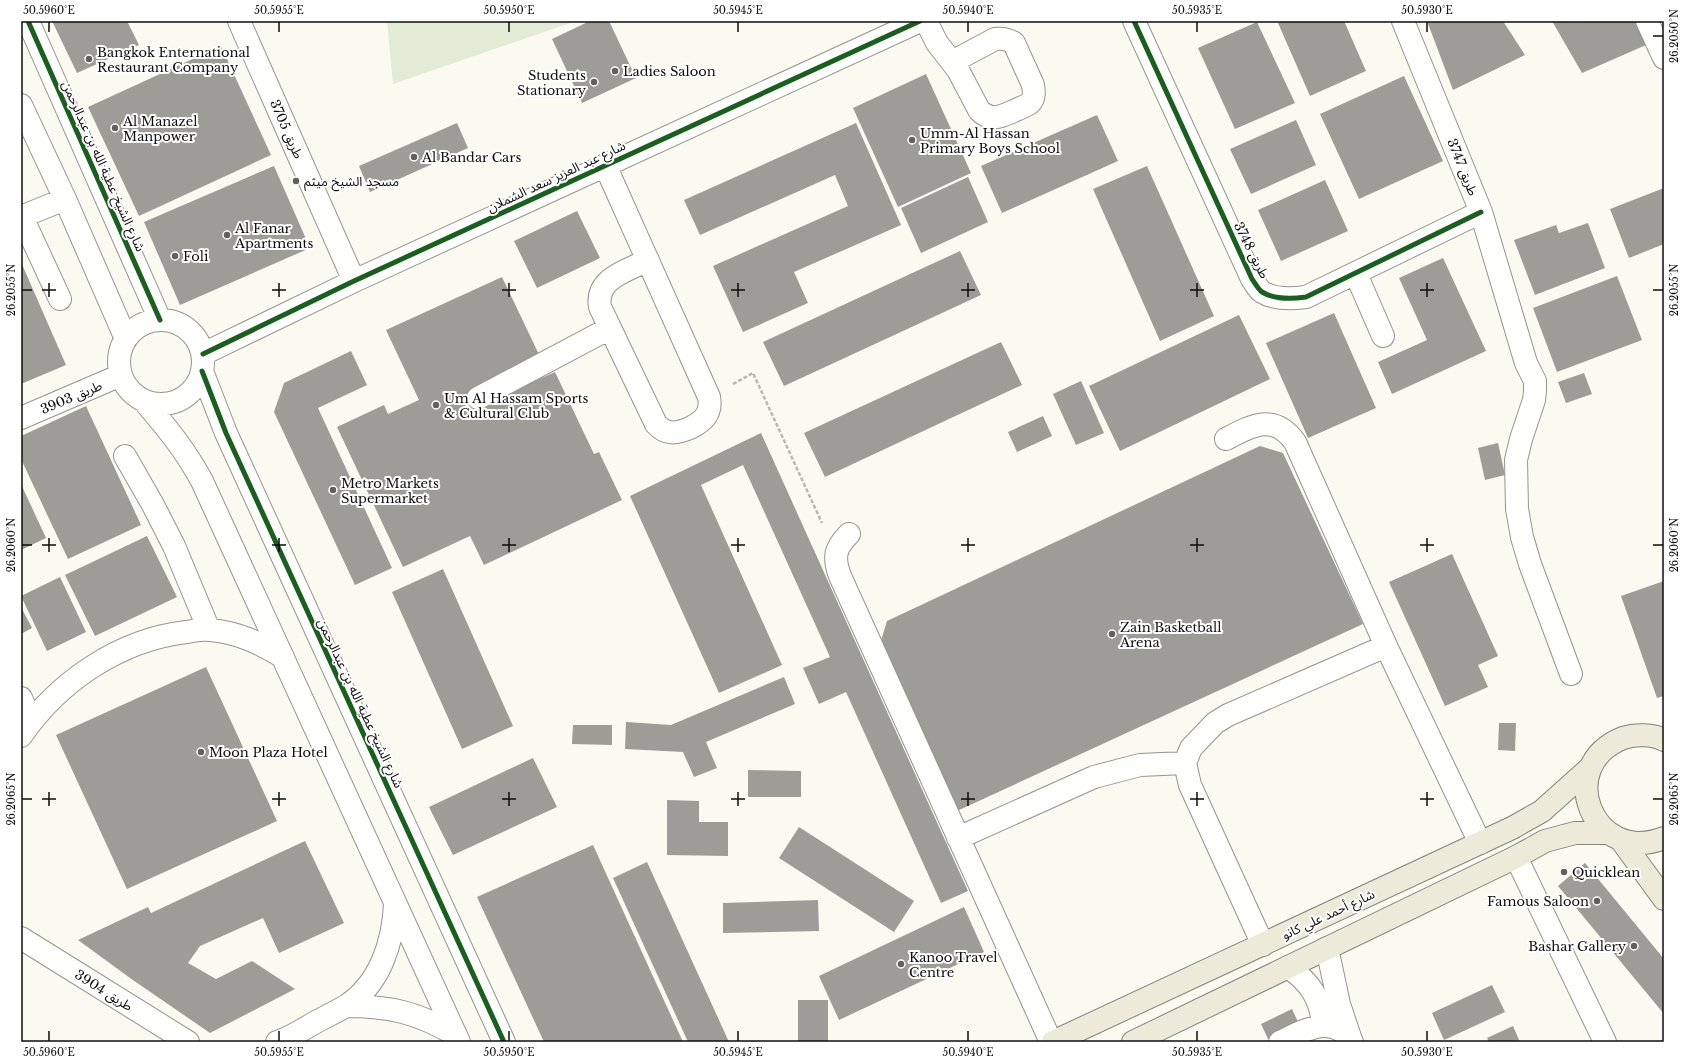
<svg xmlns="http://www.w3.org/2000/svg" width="1685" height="1063" viewBox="0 0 1685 1063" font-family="'Libre Baskerville','Noto Sans Arabic',serif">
<rect width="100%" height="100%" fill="#fafaf1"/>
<path fill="#e3ebd6" d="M387 21H576L393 84Z"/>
<path fill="#9d9c97" d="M52 21H127L139 45 77 73Z
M590 21H609L636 78 582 103 552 39Z
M1283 21H1344L1366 71 1310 96 1278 23Z
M1427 21H1503L1525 55 1453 90Z
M1552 21H1635L1646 45 1582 73Z
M1257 22 1295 103 1235 129 1198 48Z
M221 46 271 155 139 216 88 107Z
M926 74 971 173 898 207 853 108Z
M1404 76 1443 161 1359 199 1320 114Z
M1097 115 1118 161 1002 213 981 166Z
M1296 120 1316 165 1251 194 1230 149Z
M457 123 468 148 370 192 359 166Z
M856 123 901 225 794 272 808 303 743 332 713 266 848 206 835 175 700 235 684 200Z
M274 166 310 248 180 305 144 222Z
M1147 166 1214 316 1160 341 1093 189Z
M968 177 988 222 921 253 901 208Z
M1325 180 1348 231 1281 261 1258 210Z
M1664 188V244L1629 258 1610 209Z
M577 211 600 258 537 288 514 241Z
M1588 223 1605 268 1535 295 1514 240 1556 225 1559 233Z
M960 251 981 295 784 386 763 342Z
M1443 258 1486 351 1392 394 1378 362 1427 340 1399 278Z
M21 262 66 365 21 384Z
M1617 276 1642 340 1557 372 1533 308Z
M502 277 543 363 463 400 468 411 555 372 594 454 599 452 622 500 484 565 470 536 403 567 337 427 384 405 388 414 419 400 386 330Z
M1334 313 1376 408 1308 438 1266 343Z
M1239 315 1270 379 1120 451 1089 386Z
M1001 342 1022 385 825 477 804 433Z
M351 351 367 385 318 408 392 568 355 585 274 412 284 383Z
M1584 373 1592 394 1566 403 1558 382Z
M1081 381 1104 433 1076 445 1053 394Z
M86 406 141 525 68 559 21 459V436Z
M1043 416 1052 436 1017 452 1008 432Z
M761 433 968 891 941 903 846 692 819 704 803 668 830 657 743 465 701 485 782 665 719 693 630 496Z
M1498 443 1505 475 1485 480 1478 448Z
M1260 446 1283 453 1363 624 957 811 880 644 887 621Z
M21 484 46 538 21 550Z
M147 536 177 597 95 636 65 575Z
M1452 554 1498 656 1478 665 1488 687 1445 706 1389 582Z
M443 569 513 726 462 749 392 592Z
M60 577 86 632 47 651 21 596Z
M1664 581V696L1657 698 1621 596Z
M21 607 32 628 21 634Z
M206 667 277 821 127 889 56 735Z
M784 677 795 704 706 742 717 768 694 777 683 752 625 749 626 722 671 725Z
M1499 723H1516L1515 751 1498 750Z
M573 725H612V745L572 744Z
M533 758 557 807 453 855 429 807Z
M748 770 801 771V797H748Z
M667 800 699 801V822H728V856L667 855Z
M799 827 914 901 894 932 779 858Z
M305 841 344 923 279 953 263 918 200 946 188 963 216 979 252 961 295 989 210 1033 130 978 78 940 148 907 151 913Z
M593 845 683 1042H544L477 897Z
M647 862 729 1042H688L613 878Z
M1585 863 1664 959V1014L1558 886Z
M818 900 819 931 723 933V903Z
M964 907 984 952 839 1020 819 976Z
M1492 985 1505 1012 1444 1040 1432 1013Z
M798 1000H828V1042H798Z
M1292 1009 1299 1024 1268 1039 1261 1024Z
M1513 1026 1520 1042H1489L1487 1038Z"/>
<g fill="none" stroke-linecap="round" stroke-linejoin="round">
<defs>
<path id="minor" d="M28 21 160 320
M239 21 354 281
M926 21 937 43 958 70 979 110C991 123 1002 116 1016 110 1020 108 1026 106 1030 103 1035 98 1034 91 1033 85L1014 43C1008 39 1003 38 995 39L952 62
M1134 21 1252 279C1255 283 1258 289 1262 292 1275 300 1292 299 1306 297L1481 212
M1403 21 1481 212 1526 363 1535 381V391L1534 400 1521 439 1516 460 1517 509 1522 537 1530 564 1571 674
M1647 21 1664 58
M21 105 65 199 126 339
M605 165 709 397C712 413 704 421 690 428 676 434 666 435 656 424L600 307C595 278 627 271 648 260
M21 217 65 199
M22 217 60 299
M1356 274 1383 336
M119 362a42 42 0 1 1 84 0a42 42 0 1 1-84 0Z
M203 354 354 281 920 21
M202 371 226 433 504 1042
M478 398 610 328
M143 400C167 428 184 448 202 481L459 1042
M21 418 121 375
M1226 439C1252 425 1274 413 1295 442L1386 646 1480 843
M125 456 153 505 174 546 209 630
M849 534C835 548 833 557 840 576L1051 1042
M21 698 31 721
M21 736C58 682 119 640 186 632 193 631 202 629 210 630 237 632 260 643 283 657
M958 838 1094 777 1140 765 1185 763
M1516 857 1605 1042
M21 938 188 1042
M1263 945 1190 785 1185 763 1191 748 1215 723 1228 715 1386 646
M1327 948 1339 1004 1351 1040
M1288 967C1310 982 1321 999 1323 1025
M346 1006C391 1006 418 1013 456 1035
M277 1042C291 1038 303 1029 316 1022 325 1017 336 1012 346 1006 380 984 393 943 395 904
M1280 1042C1303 1031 1334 1012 1352 1042"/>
<path id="major" d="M1664 740C1653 734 1635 734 1623 738 1553 766 1593 866 1664 838
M1621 840 1664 899
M1053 1042 1512 828 1542 811 1591 767
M1133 1042 1516 857 1545 841 1575 833H1608"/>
</defs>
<use href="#minor" stroke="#949490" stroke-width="24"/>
<use href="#major" stroke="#81817d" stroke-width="24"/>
<path stroke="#b8b8b6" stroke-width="2.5" stroke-dasharray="4 2" stroke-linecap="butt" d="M733 384 753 373 822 523"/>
<use href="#minor" stroke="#fefefd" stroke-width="22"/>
<use href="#major" stroke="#ecead9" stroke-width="22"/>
<defs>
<path id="cycleway" d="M28 21 160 320
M1134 21 1252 279C1255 283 1258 289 1262 292 1275 300 1292 299 1306 297L1481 212
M203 354 354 281 920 21
M202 371 226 433 504 1042"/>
</defs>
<use href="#cycleway" stroke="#fff" stroke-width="8"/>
<use href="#cycleway" stroke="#1b5e20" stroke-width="5"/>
</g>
<path fill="none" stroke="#0d0d0d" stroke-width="1.5" d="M49 22V32M279 22V32M509 22V32M738 22V32M968 22V32M1197 22V32M1427 22V32M1653 36H1663M49 283V297M279 283V297M509 283V297M738 283V297M968 283V297M1197 283V297M1427 283V297M22 290H32M42 290H56M272 290H286M502 290H516M731 290H745M961 290H975M1190 290H1204M1420 290H1434M1653 290H1663M49 538V552M279 538V552M509 538V552M738 538V552M968 538V552M1197 538V552M1427 538V552M22 545H32M42 545H56M272 545H286M502 545H516M731 545H745M961 545H975M1190 545H1204M1420 545H1434M1653 545H1663M49 792V806M279 792V806M509 792V806M738 792V806M968 792V806M1197 792V806M1427 792V806M22 799H32M42 799H56M272 799H286M502 799H516M731 799H745M961 799H975M1190 799H1204M1420 799H1434M1653 799H1663M49 1031V1041M279 1031V1041M509 1031V1041M738 1031V1041M968 1031V1041M1197 1031V1041M1427 1031V1041"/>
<g fill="#60605d" stroke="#fff" stroke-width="1.5">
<circle cx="89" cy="59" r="4"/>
<circle cx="615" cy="71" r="4"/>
<circle cx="594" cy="82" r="4"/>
<circle cx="115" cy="128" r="4"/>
<circle cx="912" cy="140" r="4"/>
<circle cx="414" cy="157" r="4"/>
<circle cx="296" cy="181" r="4"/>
<circle cx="227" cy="235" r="4"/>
<circle cx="175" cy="256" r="4"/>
<circle cx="436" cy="405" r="4"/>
<circle cx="333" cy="490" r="4"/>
<circle cx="1112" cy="634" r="4"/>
<circle cx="201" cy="752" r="4"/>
<circle cx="1564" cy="872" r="4"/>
<circle cx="1597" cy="901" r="4"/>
<circle cx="1634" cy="946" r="4"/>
<circle cx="901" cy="964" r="4"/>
</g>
<g text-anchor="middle" stroke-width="4" stroke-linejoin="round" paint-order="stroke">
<g font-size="13" fill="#0d0d0d" stroke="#fff" text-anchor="start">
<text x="97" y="57">Bangkok Enternational<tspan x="97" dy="15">Restaurant Company</tspan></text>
<text x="623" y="76">Ladies Saloon</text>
<text x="586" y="80" text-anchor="end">Students<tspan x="586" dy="15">Stationary</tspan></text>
<text x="123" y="126">Al Manazel<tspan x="123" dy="15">Manpower</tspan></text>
<text x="920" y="138">Umm-Al Hassan<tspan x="920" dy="15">Primary Boys School</tspan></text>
<text x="422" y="162">Al Bandar Cars</text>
<text x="304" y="186">مسجد الشيخ ميثم</text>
<text x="235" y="233">Al Fanar<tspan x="235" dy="15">Apartments</tspan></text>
<text x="183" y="261">Foli</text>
<text x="444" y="403">Um Al Hassam Sports<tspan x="444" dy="15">&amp; Cultural Club</tspan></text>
<text x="341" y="488">Metro Markets<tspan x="341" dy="15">Supermarket</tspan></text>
<text x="1120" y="632">Zain Basketball<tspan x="1120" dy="15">Arena</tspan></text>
<text x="209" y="757">Moon Plaza Hotel</text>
<text x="1572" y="877">Quicklean</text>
<text x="1589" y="906" text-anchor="end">Famous Saloon</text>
<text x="1626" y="951" text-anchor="end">Bashar Gallery</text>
<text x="909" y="962">Kanoo Travel<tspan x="909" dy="15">Centre</tspan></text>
</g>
<g font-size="13" fill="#0d0d0d" stroke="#fff">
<text transform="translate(287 129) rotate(66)" y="5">طريق 3705</text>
<text transform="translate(104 166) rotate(66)" y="5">شارع الشيخ عطية الله بن عبدالرحمن</text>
<text transform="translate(1463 167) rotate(68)" y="5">طريق 3747</text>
<text transform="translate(556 176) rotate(-25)" y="5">شارع عبد العزيز سعد الشملان</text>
<text transform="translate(1252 250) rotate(63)" y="5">طريق 3748</text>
<text transform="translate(71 397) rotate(-23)" y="5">طريق 3903</text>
<text transform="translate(361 703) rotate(65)" y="5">شارع الشيخ عطية الله بن عبدالرحمن</text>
<text transform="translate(1328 914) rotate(-25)" y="5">شارع أحمد علي كانو</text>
<text transform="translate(104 990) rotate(32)" y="5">طريق 3904</text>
</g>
</g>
<rect width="1685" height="1063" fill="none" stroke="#ffffff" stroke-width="44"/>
<rect x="22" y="22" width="1641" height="1019" fill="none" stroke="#0d0d0d" stroke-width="1.5"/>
<g font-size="10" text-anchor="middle" fill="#0d0d0d">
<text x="49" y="14">50.5960°E</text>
<text x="279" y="14">50.5955°E</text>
<text x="509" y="14">50.5950°E</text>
<text x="738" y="14">50.5945°E</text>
<text x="968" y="14">50.5940°E</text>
<text x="1197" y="14">50.5935°E</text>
<text x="1427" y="14">50.5930°E</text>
<text transform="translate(1674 36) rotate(-90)" y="4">26.2050°N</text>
<text transform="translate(1674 290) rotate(-90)" y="4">26.2055°N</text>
<text transform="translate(11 290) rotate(-90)" y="4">26.2055°N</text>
<text transform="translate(1674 545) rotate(-90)" y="4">26.2060°N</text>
<text transform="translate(11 545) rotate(-90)" y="4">26.2060°N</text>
<text transform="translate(1674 799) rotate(-90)" y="4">26.2065°N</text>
<text transform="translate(11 799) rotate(-90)" y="4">26.2065°N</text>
<text x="49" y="1056">50.5960°E</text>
<text x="279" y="1056">50.5955°E</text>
<text x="509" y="1056">50.5950°E</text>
<text x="738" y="1056">50.5945°E</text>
<text x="968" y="1056">50.5940°E</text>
<text x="1197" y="1056">50.5935°E</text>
<text x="1427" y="1056">50.5930°E</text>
</g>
</svg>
